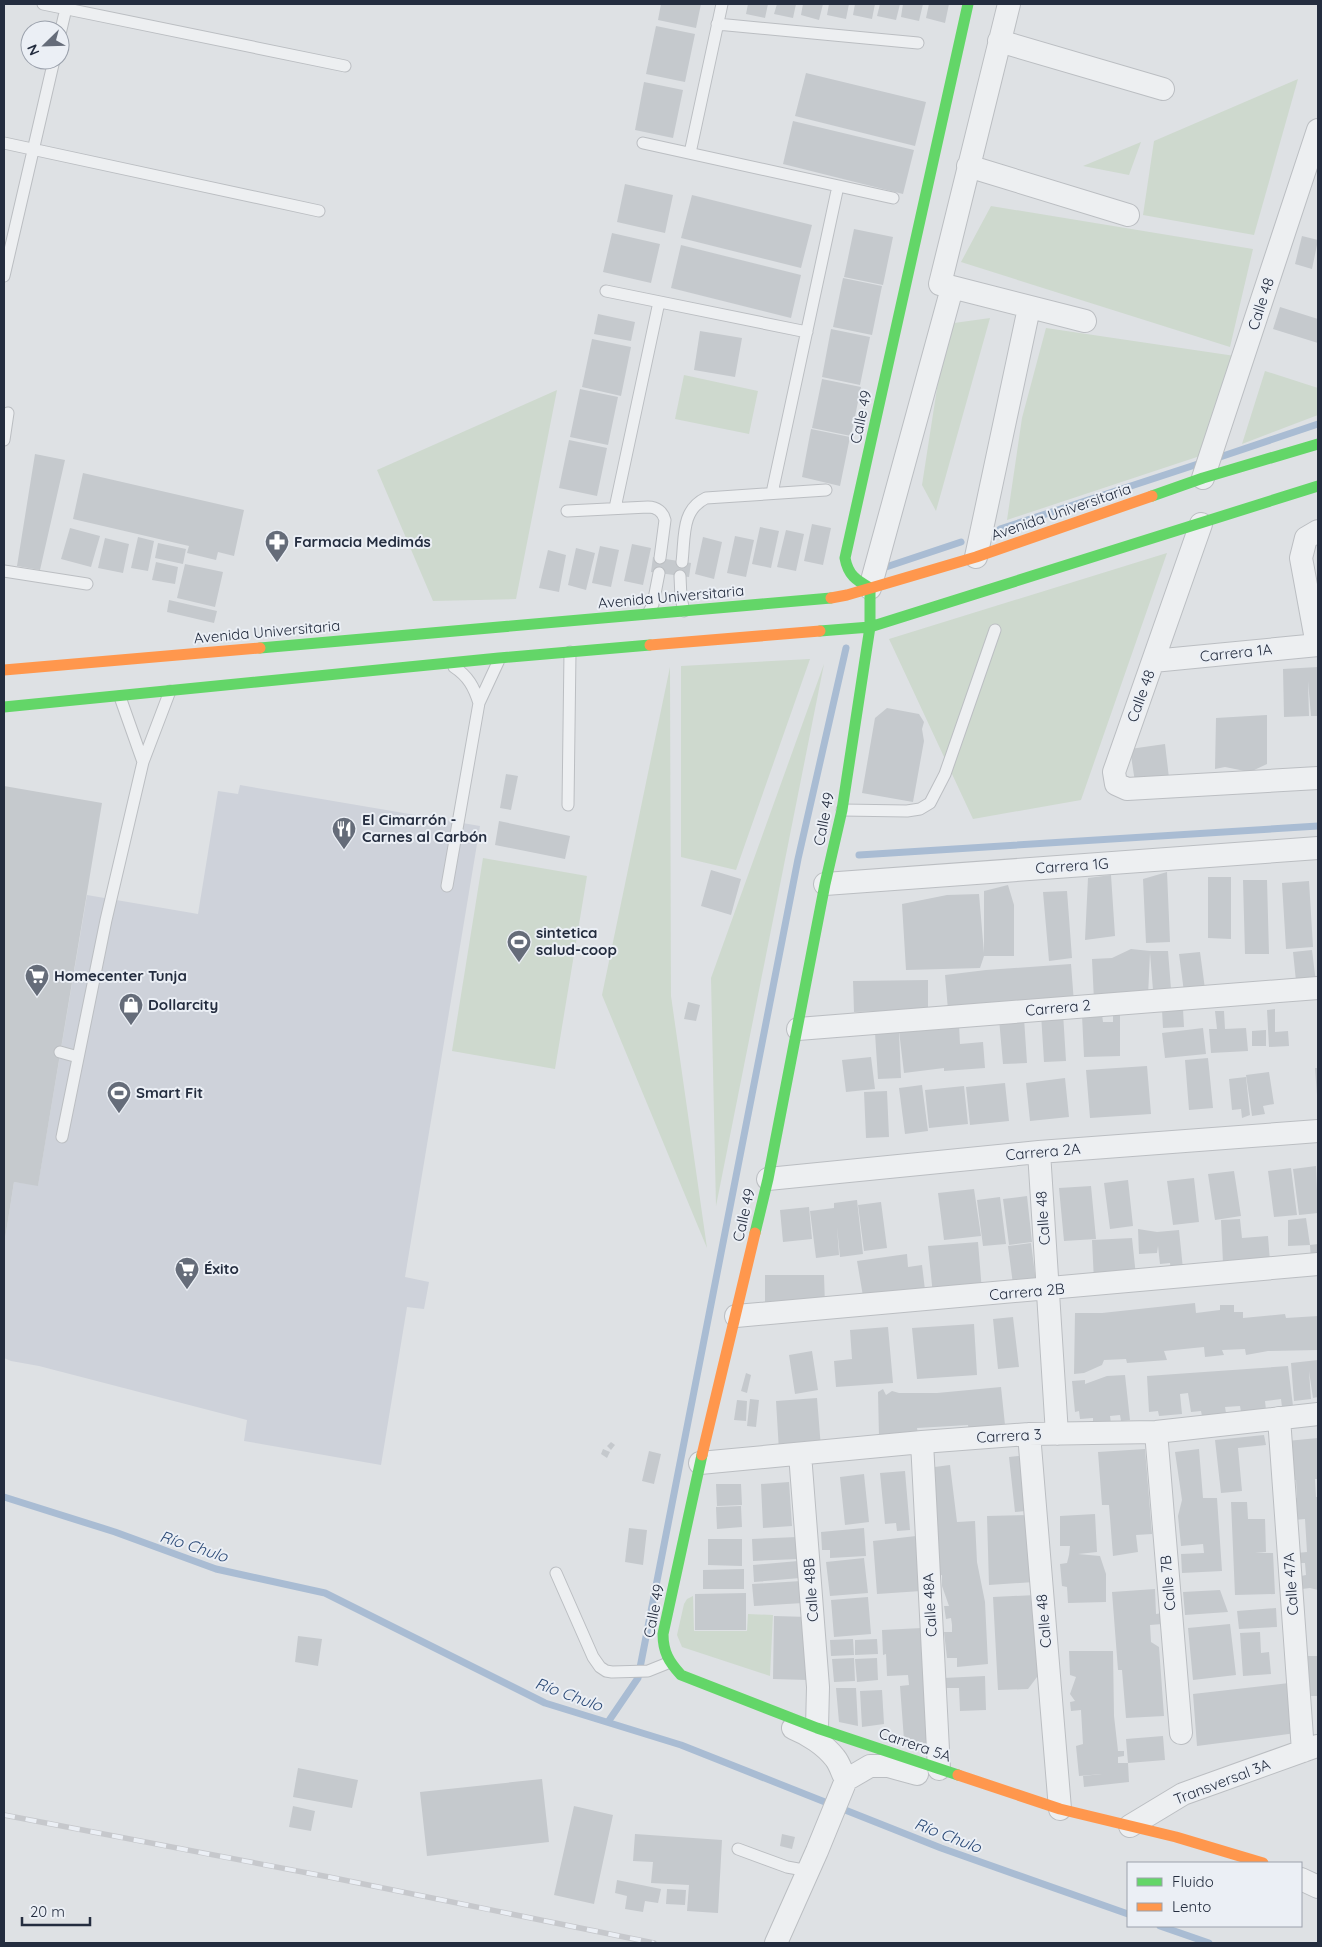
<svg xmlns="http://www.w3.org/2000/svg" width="1322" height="1947" viewBox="0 0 1322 1947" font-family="Quicksand,sans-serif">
<rect width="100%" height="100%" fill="#dee1e4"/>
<path fill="#ced2da" d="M240 785 480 826 405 1277 429 1282 424 1309 407 1307 381 1465 244 1441 247 1420 39 1366 11 1361 4 1358V1245L14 1182 38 1185 87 895 198 914 218 791 238 794Z"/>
<path fill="#ced9ce" d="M1298 79 1254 235 1143 215 1154 141Z
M1141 142 1129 175 1083 166Z
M991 206 1253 249 1230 347 961 262Z
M990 318 936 511 922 485 947 324Z
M1046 328 1235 356 1203 455 1007 520 1022 418Z
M1265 371 1318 388V415L1242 444Z
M684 375 758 391 749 434 675 419Z
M557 390 516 599 433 601 377 470Z
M1167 553 1081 800 973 819 889 639Z
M810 659 736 870 681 857V666Z
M824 664 716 1206 711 978Z
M670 667 671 996 707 1248 602 995Z
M483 858 587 876 555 1069 452 1051Z
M693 1596 694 1631H747L748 1614 773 1615 770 1676 682 1647 677 1635 684 1604 687 1599Z"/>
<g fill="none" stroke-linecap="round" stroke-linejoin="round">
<path stroke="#a9bcd3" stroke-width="7" d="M1214 459 1318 424
M1000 529 1204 462
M880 569 961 542
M859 855 1318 826
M4 1497 115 1532 216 1569 325 1593 545 1703 681 1745 941 1848 1128 1914
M608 1722 638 1678 798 859 846 648
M1160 1926 1209 1943"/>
</g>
<path fill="#c5c9cd" d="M661 4H701L696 28 658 20Z
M748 4H768L765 18 746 14Z
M777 4H796L793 18 774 14Z
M803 4H823L819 20 801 15Z
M829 4H849L846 19 827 15Z
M855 4H875L872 19 853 15Z
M880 4H900L896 20 877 16Z
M903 4H923L919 21 901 17Z
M929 4H949L945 23 926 18Z
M656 26 695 34 685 82 646 74Z
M806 73 926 102 915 146 795 116Z
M644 82 683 90 673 138 635 130Z
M793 121 914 150 903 194 783 164Z
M625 184 673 195 665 233 617 222Z
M692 195 812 225 801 268 681 238Z
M854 229 893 237 883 285 844 277Z
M612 233 660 244 651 283 603 272Z
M1302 236 1318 240 1312 269 1295 264Z
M681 245 801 275 791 318 671 288Z
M843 278 882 286 872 335 833 327Z
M1280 307 1318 319V343L1273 329Z
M598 314 635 322 631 341 594 334Z
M831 329 870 337 860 385 822 377Z
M700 331 742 338 735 377 694 370Z
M592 339 631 347 621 396 582 387Z
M822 379 861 387 851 436 812 428Z
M580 389 618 397 608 445 570 437Z
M811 429 850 437 840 486 802 477Z
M569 440 607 448 597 496 559 488Z
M35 454 65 460 40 570 17 566Z
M83 473 244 510 234 556 218 552 216 560 187 553 189 546 73 519Z
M812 524 831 528 823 565 804 561Z
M760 527 779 531 771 568 752 564Z
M70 528 100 536 91 567 61 559Z
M786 530 804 534 796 571 777 567Z
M735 536 754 540 746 577 727 573Z
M138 537 154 541 148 571 131 568Z
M703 537 722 542 714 579 695 574Z
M105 538 129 544 123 573 98 568Z
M158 543 186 549 183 564 155 558Z
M632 544 651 548 643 585 624 581Z
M600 546 619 550 611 587 592 583Z
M576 548 595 553 586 590 568 585Z
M548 550 566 555 559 592 539 588Z
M653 557 691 563 689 577 651 572Z
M156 562 178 567 175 584 152 580Z
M185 564 223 572 215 607 177 598Z
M169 600 217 611 214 623 167 612Z
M1318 667V716H1311L1308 681 1309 716 1284 717 1283 669Z
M887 708 919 714 924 722 922 729 924 741 913 802 862 793 875 718Z
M1267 715V764L1250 772 1225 767 1215 769 1216 718Z
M1165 744 1169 778 1135 782 1130 749Z
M506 774 518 776 511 810 500 808Z
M4 786 102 803 38 1186 14 1182 5 1239Z
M499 821 570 836 565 859 495 845Z
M711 870 741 879 731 915 701 906Z
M1167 872 1170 942 1146 943 1143 879Z
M1111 875 1115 936 1085 940 1088 878Z
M1208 877H1231V939L1208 938Z
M1243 880H1267L1269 954H1245Z
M1309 881 1313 947 1286 949 1282 883Z
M1008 885 1014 905V956H984L980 968 906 970 902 904 947 895 979 894 984 953V891Z
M1067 891 1072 958 1049 961 1043 892Z
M1131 949 1150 951H1168L1171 989 1153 990 1150 953 1148 996 1094 1001 1092 959 1112 958Z
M1312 950 1316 983 1304 984V978L1296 981 1293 952Z
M1200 952 1205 989 1184 992 1179 954Z
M1071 964 1074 1003 948 1010 945 975 986 970Z
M928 980V1010L854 1012 853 981Z
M688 1002 700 1005 696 1021 684 1019Z
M1183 1009 1184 1027 1163 1028 1162 1010Z
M1275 1009V1032L1288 1031 1289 1046 1269 1047 1267 1010Z
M1120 1010V1056L1084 1057 1082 1015 1102 1014 1103 1022H1113V1011Z
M1215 1011H1224L1225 1029 1246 1028 1248 1051 1211 1053 1209 1029H1217Z
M1063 1013 1066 1061 1044 1062 1041 1014Z
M1024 1018 1027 1063 1003 1064 999 1019Z
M959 1025 960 1044 983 1042 985 1068 944 1071V1068L904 1073 899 1031Z
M1203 1028 1206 1054 1165 1058 1162 1033Z
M1266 1030V1046H1252V1031Z
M899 1032 901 1078 878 1079 875 1033Z
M871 1057 875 1089 846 1092 842 1060Z
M1208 1058 1213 1108 1189 1110 1185 1060Z
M1147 1066 1151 1114 1090 1118 1086 1070Z
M1315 1068H1318V1095H1317Z
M1269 1072 1274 1104 1263 1106 1265 1114 1252 1116 1246 1075Z
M1246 1077 1250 1115 1242 1118 1241 1109 1232 1110 1229 1079Z
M1065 1078 1069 1117 1030 1121 1026 1083Z
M1005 1083 1009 1121 970 1125 966 1087Z
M922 1085 928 1131 905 1134 899 1088Z
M964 1086 968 1124 929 1128 925 1090Z
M887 1091 889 1137 866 1138 864 1092Z
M1316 1166 1318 1213 1299 1215 1293 1169Z
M1291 1168 1297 1215 1274 1217 1268 1171Z
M1234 1171 1241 1216 1215 1220 1208 1174Z
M1194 1178 1199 1222 1173 1225 1167 1181Z
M1128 1180 1133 1226 1110 1229 1104 1183Z
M1091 1186 1096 1239 1064 1241 1059 1188Z
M974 1189 981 1236 944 1240 938 1193Z
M1027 1196 1032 1242 1009 1245 1003 1199Z
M1000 1197 1006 1244 983 1246 977 1200Z
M857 1200 863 1254 840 1257 837 1227 839 1255 816 1258 810 1211 834 1208V1203Z
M881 1202 887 1248 864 1251 858 1205Z
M809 1207 812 1239 783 1242 780 1210Z
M1306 1218 1310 1245 1318 1244V1259L1311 1260 1310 1245 1288 1246V1220Z
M1240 1219 1242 1238 1268 1236 1270 1262 1244 1264 1243 1259 1223 1263 1221 1220Z
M1138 1229 1157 1232 1179 1230 1183 1269 1171 1271 1170 1263 1160 1264 1158 1246 1157 1253 1139 1254Z
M1132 1238 1136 1276 1094 1281 1092 1240Z
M978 1242 982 1291 933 1295 928 1246Z
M1031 1243 1037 1290 1014 1292 1008 1246Z
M907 1254 908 1267 922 1265 926 1298 864 1302 857 1261Z
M765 1275H824L825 1305H765Z
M1195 1303 1196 1313 1220 1310V1305H1234V1312H1243V1318L1285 1314 1286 1318 1318 1316V1350L1268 1351 1246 1355 1245 1349 1222 1350 1224 1355 1205 1357 1204 1347 1164 1351 1167 1360 1127 1363 1126 1359 1104 1360 1102 1365 1084 1373 1074 1374 1075 1313H1102Z
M1013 1317 1019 1367 998 1369 993 1319Z
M974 1324 977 1375 917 1379 912 1328Z
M888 1327 893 1383 836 1387 834 1361 852 1359 850 1330Z
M812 1351 818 1390 795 1394 789 1355Z
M1318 1360V1397L1313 1398 1309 1371 1311 1399 1294 1401 1291 1363Z
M1288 1366 1293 1406 1282 1407 1281 1399 1265 1401 1266 1410 1241 1412 1240 1406 1225 1407 1226 1413 1202 1416 1201 1411 1191 1412 1188 1393 1180 1394 1182 1414 1159 1416 1158 1411 1149 1412 1147 1376Z
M746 1373 751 1375 747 1393 741 1391Z
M1125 1375 1130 1420 1121 1421 1120 1415 1110 1416 1111 1424 1093 1425V1418L1080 1419 1079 1411 1075 1412 1072 1381 1085 1380V1384L1107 1376Z
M1001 1387 1005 1425 969 1433 968 1425 917 1428 918 1434 879 1437 878 1392 883 1389 886 1395 892 1391 899 1393H937Z
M817 1398 821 1448 779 1451 776 1401Z
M750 1399 759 1400 756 1427 747 1426Z
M737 1400 747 1401 746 1421 734 1420Z
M1264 1435 1266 1445 1238 1448 1242 1491 1221 1493 1215 1440Z
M1318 1438V1479H1315L1316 1497H1318V1590L1310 1588 1302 1589 1301 1576 1306 1575 1305 1563H1297L1296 1553 1307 1552 1305 1519 1294 1520 1292 1499 1297 1498 1296 1480H1288L1287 1441Z
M611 1442 615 1445 611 1450 607 1446Z
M603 1449 610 1452 607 1458 601 1454Z
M1145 1449 1152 1534 1136 1535 1138 1552 1113 1556 1109 1505H1102L1098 1452Z
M1199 1449 1203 1498H1217L1222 1571 1182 1573 1181 1554 1204 1553 1203 1544 1181 1546 1178 1516 1182 1500 1175 1452Z
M649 1451 661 1454 654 1484 642 1481Z
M1029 1455 1034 1510 1015 1512 1009 1457Z
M950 1465 957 1522 975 1521 977 1562 985 1602 988 1664 957 1667V1658H947L944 1632H952V1625L951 1618 946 1619 944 1606H949L942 1586V1575L938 1576 927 1468Z
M905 1471 910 1530 897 1531 896 1523 885 1524 880 1473Z
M864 1474 869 1522 845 1525 840 1477Z
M789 1482 792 1526 763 1528 761 1484Z
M716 1484H741L742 1505 717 1506Z
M1231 1502H1247L1248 1519H1265L1266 1552 1255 1553H1273L1275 1594 1235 1595Z
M741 1506 742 1527 717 1529 716 1507Z
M1095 1514 1097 1552 1078 1554 1100 1556 1106 1574V1602L1068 1603 1067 1587 1062 1586 1060 1564 1067 1563 1069 1555 1070 1546H1060V1516Z
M1031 1515 1034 1582 989 1585 987 1516Z
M629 1528 647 1530 643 1565 625 1562Z
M864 1528 866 1556 830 1558V1550H822L821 1532Z
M916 1536 921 1591 877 1594 873 1541Z
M797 1537 798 1559 753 1561 752 1539Z
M708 1539H742V1566L708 1565Z
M864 1558 868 1593 830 1596 826 1562Z
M798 1561 800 1578 754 1582 753 1565Z
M744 1569V1589H703V1570Z
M801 1581 803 1603 754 1606 752 1584Z
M1155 1589 1156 1614 1162 1613V1624L1150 1625 1151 1642 1159 1647 1164 1716 1126 1718 1122 1670H1118L1112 1592Z
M1220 1590 1228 1612 1185 1615 1183 1592Z
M746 1593V1630H695V1594Z
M1036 1595 1040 1673 1028 1689 998 1690 993 1597Z
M868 1597 871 1634 834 1637 831 1600Z
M1276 1608 1277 1627 1239 1629 1237 1611Z
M774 1616 809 1617 808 1680 773 1679Z
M1230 1624 1236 1675 1193 1680 1188 1628Z
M922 1628 929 1744 904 1740 900 1686 909 1685 908 1675 887 1676 886 1654 883 1655 882 1630Z
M1260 1632 1261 1653 1269 1652 1271 1674 1243 1676 1240 1633Z
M298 1636 322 1639 318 1666 295 1662Z
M853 1639 854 1655 831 1656 830 1640Z
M877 1639 878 1654 855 1655V1640Z
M1069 1651H1113L1114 1716 1117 1742 1118 1751H1124V1756L1118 1757V1763H1128L1129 1782 1084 1787 1083 1776 1102 1774 1079 1776 1076 1746 1083 1744 1081 1710 1071 1711 1070 1702 1075 1701 1070 1694 1076 1677 1070 1675Z
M1307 1656H1318V1696H1309Z
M854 1658 855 1681 834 1682 832 1659Z
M877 1658 878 1680 857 1682 855 1659Z
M985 1676 986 1710 960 1711 959 1688H944L943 1678Z
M1289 1683 1296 1733 1197 1746 1193 1694Z
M836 1688H856L858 1726 839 1722Z
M882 1690 884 1724 862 1727 860 1691Z
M1163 1736 1165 1760 1128 1763 1126 1739Z
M298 1768 358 1780 352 1808 293 1797Z
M542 1779 549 1842 427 1856 420 1792Z
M293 1806 315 1811 311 1831 289 1827Z
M574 1806 613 1815 594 1904 554 1895Z
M635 1834 722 1840 718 1913 687 1911 689 1885 651 1883 653 1862 633 1861Z
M782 1834 795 1837 792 1849 780 1846Z
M617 1880 661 1889 658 1903 645 1901 643 1912 625 1909 627 1896 615 1893Z
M667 1889 686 1890 685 1905 666 1904Z"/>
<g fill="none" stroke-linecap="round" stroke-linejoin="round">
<defs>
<path id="lane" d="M43 4 345 66
M717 24 918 43
M60 34 67 4
M4 143 319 211
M643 143 893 198
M690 153 722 4
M4 276 54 60
M606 291 807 332
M4 440 8 413
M772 493 838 186
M615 508 659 302
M567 511 648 507C657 507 663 512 665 520L660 558
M682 562C685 537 681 510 706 498L826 490
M4 571 87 584
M680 576 681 598 684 611
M649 612 653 604 659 573
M454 667C468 676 474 687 479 703
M120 697 143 762
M568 805 570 652
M842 810 907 811 920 809 930 803 945 774 995 630
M447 886 479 703 499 660
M60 1052 78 1057
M62 1137 106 920 143 762 170 691
M556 1573 593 1657 600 1667 606 1671 612 1672 648 1671 668 1663
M738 1849 787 1867 809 1871"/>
<path id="street" d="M1009 4 940 284 1085 321
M999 41 1163 89
M968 166 1128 215
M1203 478 1318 130
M1201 524 1114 772 1116 784 1127 789 1318 778
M976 557 1029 308
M870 588 952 288
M1317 645 1301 558 1306 538 1318 531
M1153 661 1318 645
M825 884 1318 848
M798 1029 1318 988
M1039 1152 1057 1434
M768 1179 1039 1152 1318 1131
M736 1316 1318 1264
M1279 1418 1303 1751
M1156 1432 1181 1733
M1029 1434 1060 1809
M922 1442 939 1769
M800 1454 818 1687 817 1728
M700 1463 922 1442 1029 1434 1156 1432 1318 1414
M793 1728C808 1734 825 1745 835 1758 840 1764 842 1773 846 1780
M1130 1826 1183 1794 1317 1746
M1301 1879 1318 1887
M776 1943 817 1851 846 1780 870 1766H888L917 1774"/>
</defs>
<use href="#lane" stroke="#bbbec2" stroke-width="13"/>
<use href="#street" stroke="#bbbec2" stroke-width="24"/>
<use href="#lane" stroke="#edeff1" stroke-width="11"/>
<use href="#street" stroke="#edeff1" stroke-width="22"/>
<path stroke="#63d668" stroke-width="11" d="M1152 496 1203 478 1318 444
M870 588C856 580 848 575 845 558L968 4
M820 631 870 627 1318 486
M260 648 831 598
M4 707 499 658 650 645
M755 1233 768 1179 825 884 842 810 870 627V588
M702 1455 663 1634C663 1652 669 1662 681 1675L817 1728 958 1775"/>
<path stroke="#ff974d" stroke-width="11" d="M831 598 847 595 976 557 1152 496
M650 645 820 631
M4 670 260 648
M702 1455 755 1233
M958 1775 1060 1809 1176 1837 1263 1863"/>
<defs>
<path id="rail" d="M4 1815 329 1877 654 1943"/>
</defs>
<use href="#rail" stroke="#c6c8cc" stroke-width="5.5"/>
<use href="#rail" stroke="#ebeff5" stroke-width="4" stroke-dasharray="11" stroke-linecap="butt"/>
</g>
<defs>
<symbol id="pharmacy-pin" viewBox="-11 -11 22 30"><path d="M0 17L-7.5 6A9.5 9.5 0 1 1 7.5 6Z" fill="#656c79" stroke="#ebeff5"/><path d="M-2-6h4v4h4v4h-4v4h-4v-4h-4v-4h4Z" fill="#fff"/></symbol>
<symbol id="restaurant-pin" viewBox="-11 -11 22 30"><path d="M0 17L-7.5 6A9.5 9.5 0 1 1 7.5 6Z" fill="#656c79" stroke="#ebeff5"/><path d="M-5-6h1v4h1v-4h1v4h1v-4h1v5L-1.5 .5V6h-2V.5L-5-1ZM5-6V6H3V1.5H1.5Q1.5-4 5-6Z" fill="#fff"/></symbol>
<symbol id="stadium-pin" viewBox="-11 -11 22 30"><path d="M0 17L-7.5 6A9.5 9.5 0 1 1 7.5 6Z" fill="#656c79" stroke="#ebeff5"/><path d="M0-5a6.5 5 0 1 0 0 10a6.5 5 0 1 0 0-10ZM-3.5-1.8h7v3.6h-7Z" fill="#fff"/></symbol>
<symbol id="supermarket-pin" viewBox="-11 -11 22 30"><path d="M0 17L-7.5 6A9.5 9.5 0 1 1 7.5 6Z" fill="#656c79" stroke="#ebeff5"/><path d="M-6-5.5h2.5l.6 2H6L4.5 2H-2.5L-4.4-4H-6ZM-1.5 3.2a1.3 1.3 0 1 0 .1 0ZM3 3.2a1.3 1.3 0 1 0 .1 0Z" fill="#fff"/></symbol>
<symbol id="shop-pin" viewBox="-11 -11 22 30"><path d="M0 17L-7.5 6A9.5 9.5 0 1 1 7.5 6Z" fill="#656c79" stroke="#ebeff5"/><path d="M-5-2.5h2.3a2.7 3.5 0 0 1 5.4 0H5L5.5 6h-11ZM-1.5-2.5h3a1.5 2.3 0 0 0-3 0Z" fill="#fff"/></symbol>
</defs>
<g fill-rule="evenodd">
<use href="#pharmacy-pin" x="263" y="528" width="28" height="38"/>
<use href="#restaurant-pin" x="330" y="815" width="28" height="38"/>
<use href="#stadium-pin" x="505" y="928" width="28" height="38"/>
<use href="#supermarket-pin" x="23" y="962" width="28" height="38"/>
<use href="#shop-pin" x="117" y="991" width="28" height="38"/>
<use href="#stadium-pin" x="105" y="1079" width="28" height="38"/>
<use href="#supermarket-pin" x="173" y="1255" width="28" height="38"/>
</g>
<g text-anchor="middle" stroke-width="4" stroke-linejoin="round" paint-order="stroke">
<g font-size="15" fill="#242d3f" stroke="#ebeff5">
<text transform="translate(1261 304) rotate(-72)" y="5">Calle 48</text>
<text transform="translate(861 417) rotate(-78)" y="5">Calle 49</text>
<text transform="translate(1061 512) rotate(-19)" y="5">Avenida Universitaria</text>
<text transform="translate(671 597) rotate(-5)" y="5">Avenida Universitaria</text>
<text transform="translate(267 632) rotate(-5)" y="5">Avenida Universitaria</text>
<text transform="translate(1236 653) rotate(-6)" y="5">Carrera 1A</text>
<text transform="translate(1141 696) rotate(-70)" y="5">Calle 48</text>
<text transform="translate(824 819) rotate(-79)" y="5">Calle 49</text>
<text transform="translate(1072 866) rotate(-4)" y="5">Carrera 1G</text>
<text transform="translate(1058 1008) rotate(-5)" y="5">Carrera 2</text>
<text transform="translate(1043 1152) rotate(-5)" y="5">Carrera 2A</text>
<text transform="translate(744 1215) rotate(-77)" y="5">Calle 49</text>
<text transform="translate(1043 1218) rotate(-94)" y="5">Calle 48</text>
<text transform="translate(1027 1292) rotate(-5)" y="5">Carrera 2B</text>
<text transform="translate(1009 1436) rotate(-3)" y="5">Carrera 3</text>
<text transform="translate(1168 1583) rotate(-95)" y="5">Calle 7B</text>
<text transform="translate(1291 1584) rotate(-94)" y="5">Calle 47A</text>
<text transform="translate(811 1590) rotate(-94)" y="5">Calle 48B</text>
<text transform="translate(930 1605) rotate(-93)" y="5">Calle 48A</text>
<text transform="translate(654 1611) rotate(-79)" y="5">Calle 49</text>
<text transform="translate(1044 1621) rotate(-95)" y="5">Calle 48</text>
<text transform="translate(915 1745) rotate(19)" y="5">Carrera 5A</text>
<text transform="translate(1222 1782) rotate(-21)" y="5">Transversal 3A</text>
</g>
<g font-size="15" font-weight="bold" fill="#242d3f" stroke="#ebeff5" text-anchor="start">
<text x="294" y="547">Farmacia Medimás</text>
<text x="362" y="825">El Cimarrón -<tspan x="362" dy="17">Carnes al Carbón</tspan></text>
<text x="536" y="938">sintetica<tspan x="536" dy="17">salud-coop</tspan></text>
<text x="54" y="981">Homecenter Tunja</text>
<text x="148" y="1010">Dollarcity</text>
<text x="136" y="1098">Smart Fit</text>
<text x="204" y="1274">Éxito</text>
</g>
<g font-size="16" font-style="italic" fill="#2a4976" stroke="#ebeff5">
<text transform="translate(194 1546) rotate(18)" y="6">Río Chulo</text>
<text transform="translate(569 1694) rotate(20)" y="6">Río Chulo</text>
<text transform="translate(948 1835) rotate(21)" y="6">Río Chulo</text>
</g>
</g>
<rect width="1322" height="1947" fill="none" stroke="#242d3f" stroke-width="10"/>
<rect x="1127" y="1862" width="175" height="65" fill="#ebeff5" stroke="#9ba1ac"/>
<rect x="1137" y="1878" width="25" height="8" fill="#63d668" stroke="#9ba1ac"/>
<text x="1172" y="1887" font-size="15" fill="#242d3f">Fluido</text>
<rect x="1137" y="1903" width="25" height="8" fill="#ff974d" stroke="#9ba1ac"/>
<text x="1172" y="1912" font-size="15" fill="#242d3f">Lento</text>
<g transform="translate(45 45) rotate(247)"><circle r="24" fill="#ebeff5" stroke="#9ba1ac"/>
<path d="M0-4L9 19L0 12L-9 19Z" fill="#656c79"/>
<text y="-8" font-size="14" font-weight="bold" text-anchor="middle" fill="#242d3f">N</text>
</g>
<path d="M22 1917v8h68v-8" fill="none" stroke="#242d3f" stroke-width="2.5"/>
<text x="30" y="1917" font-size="15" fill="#242d3f" stroke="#ebeff5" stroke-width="4" paint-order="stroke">20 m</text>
</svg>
